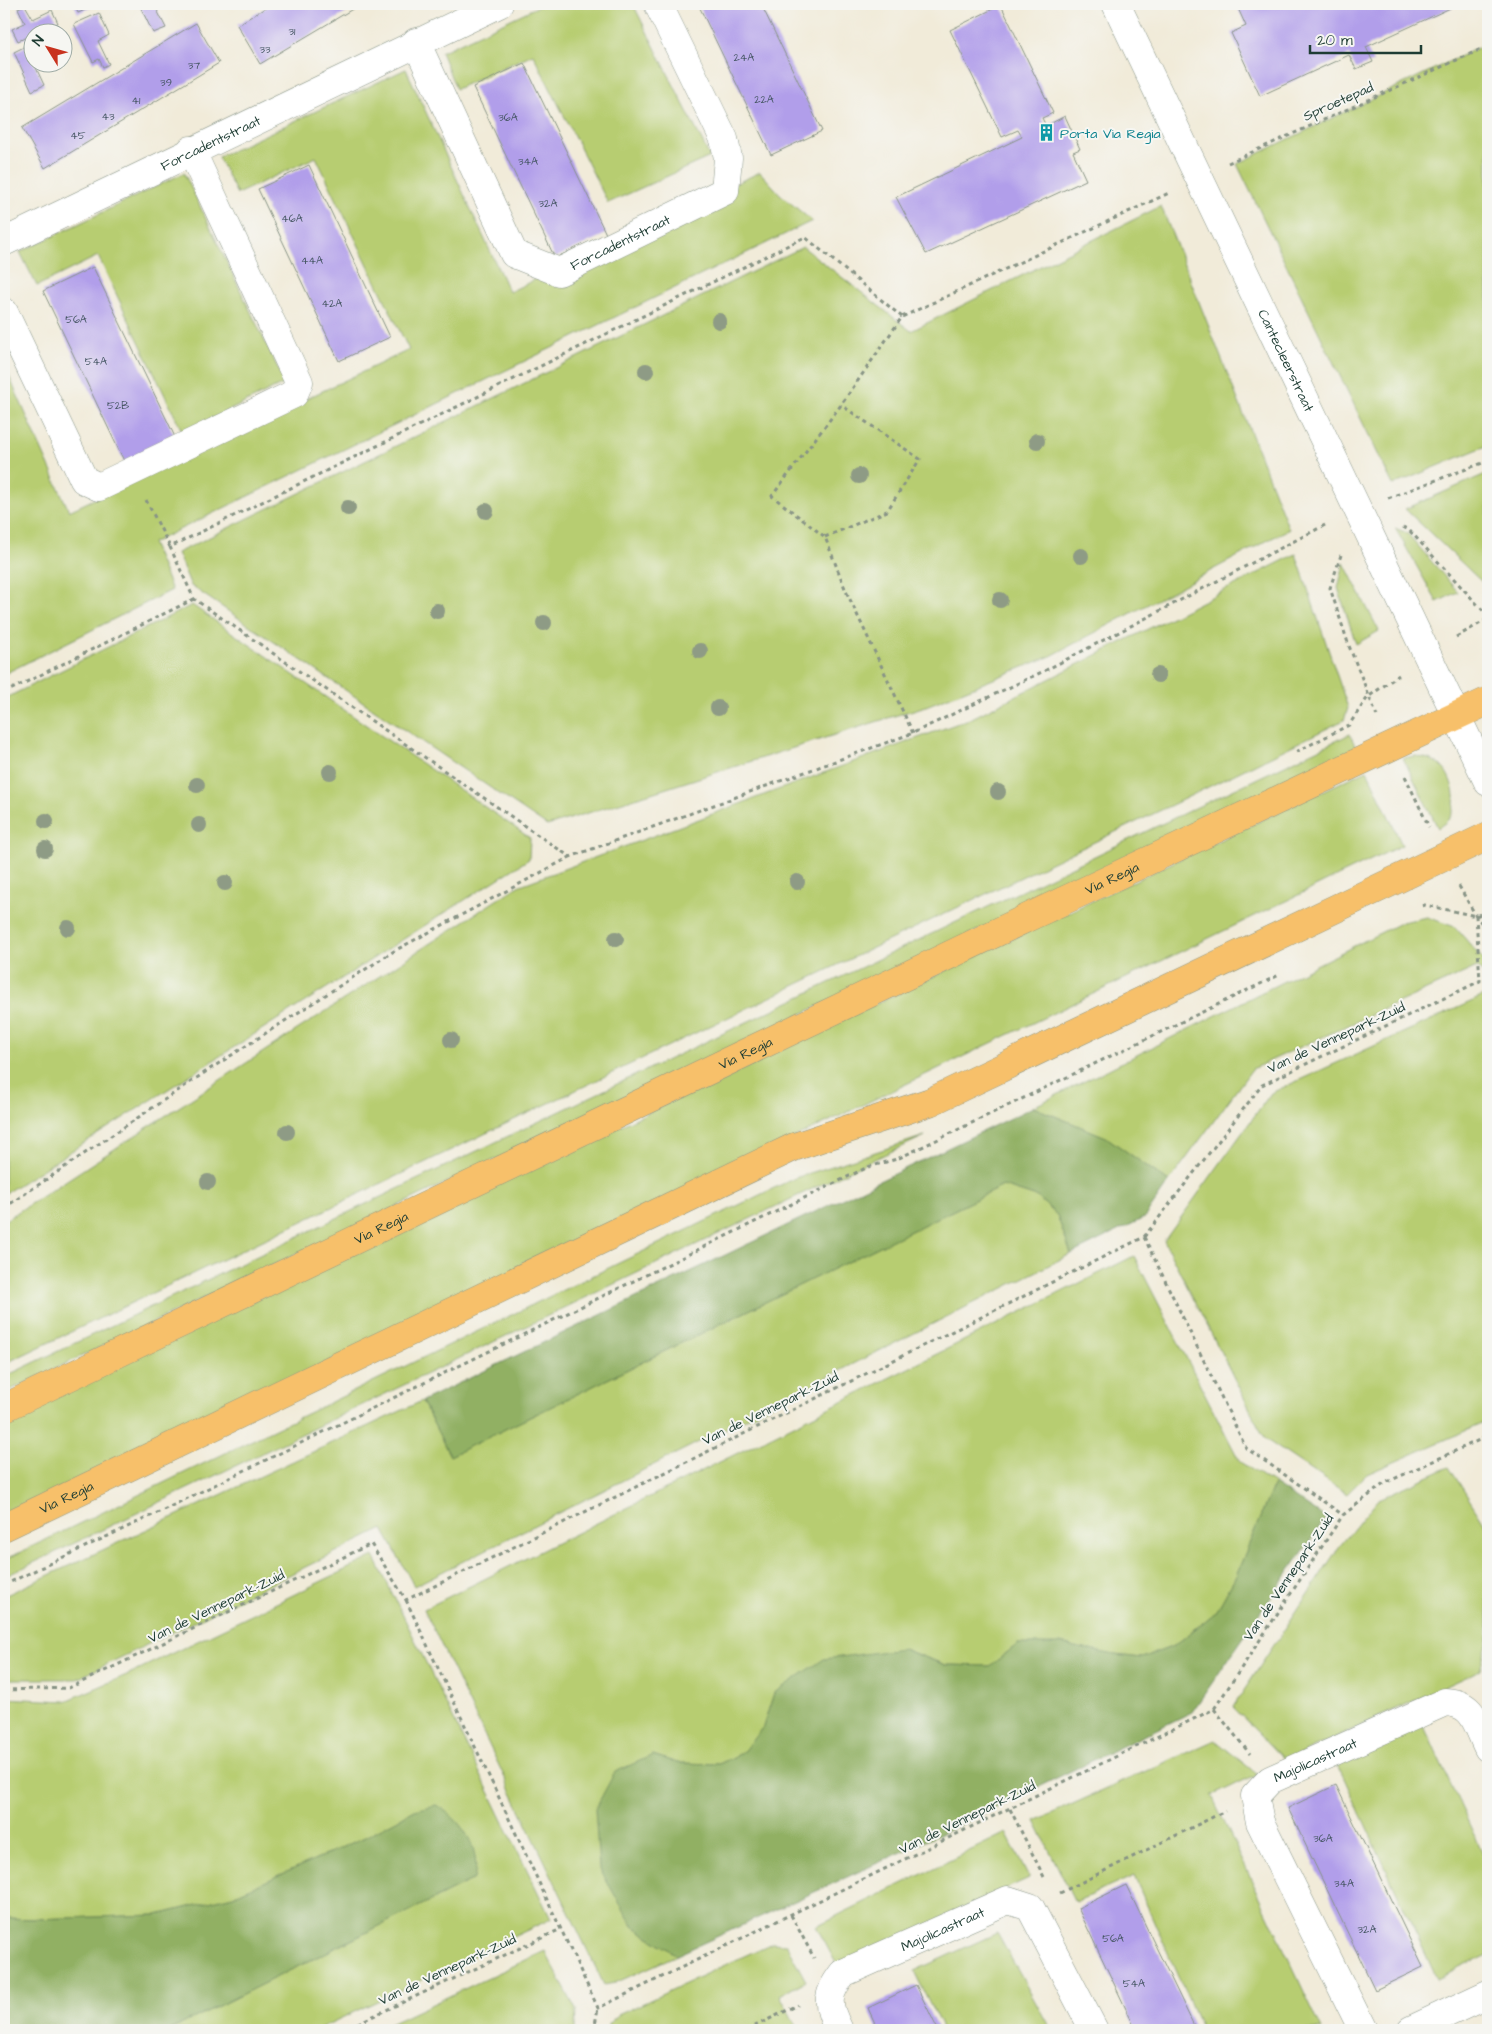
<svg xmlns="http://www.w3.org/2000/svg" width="1492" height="2034" viewBox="0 0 1492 2034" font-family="'Architects Daughter',sans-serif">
<rect width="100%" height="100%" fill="#f6f6f2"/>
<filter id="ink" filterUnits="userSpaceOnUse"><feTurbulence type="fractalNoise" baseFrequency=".02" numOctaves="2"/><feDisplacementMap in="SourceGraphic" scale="10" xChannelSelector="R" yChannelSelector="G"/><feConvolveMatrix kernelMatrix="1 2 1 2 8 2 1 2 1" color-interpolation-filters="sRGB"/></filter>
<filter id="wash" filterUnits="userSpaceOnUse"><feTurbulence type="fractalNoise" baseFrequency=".0096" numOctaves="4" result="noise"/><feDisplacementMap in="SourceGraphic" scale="20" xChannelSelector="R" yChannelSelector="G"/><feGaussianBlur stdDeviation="1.12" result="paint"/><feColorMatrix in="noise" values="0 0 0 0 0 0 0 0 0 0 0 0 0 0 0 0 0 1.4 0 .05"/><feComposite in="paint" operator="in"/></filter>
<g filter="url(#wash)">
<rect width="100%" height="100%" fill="#f1ebd9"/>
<path fill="#b7cd71" stroke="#6b8552" d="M543 4H633L710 157 608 203 533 54 456 89 441 52Z
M1488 43V445L1393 485 1237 164Z
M406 69 509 292 760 172 780 194 812 221 152 543 172 590 4 674V365L69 511 409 350 316 157 237 194 218 157Z
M184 173 285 383 183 433 98 256 37 286 20 252Z
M1161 206 1289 529 1051 656 926 706 547 826 191 586 177 553 803 247 911 331Z
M1488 473V580L1483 583 1405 509Z
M1395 528 1407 533 1458 592 1437 602Z
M1296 554 1348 708 1344 720 1178 802 4 1364V1221L518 886 972 718Z
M1344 563 1379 631 1356 644 1338 588Z
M192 605 530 838 529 859 4 1194V699Z
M1350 734 1357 750 4 1393V1377Z
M1416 756C1425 758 1435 760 1441 766 1453 777 1459 804 1450 817 1448 821 1442 825 1438 828L1403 758Z
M1367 770 1402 845 402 1327 4 1515V1422L32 1406Z
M1427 917 1455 927 1488 965V978L1477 967 1252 1069 1169 1182 1106 1137 1033 1107 1402 922Z
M1488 994V1421L1367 1474 1347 1494 1265 1439 1164 1241 1271 1093Z
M925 1136 864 1164 4 1577V1560L795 1178Z
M1003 1186 1037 1197 1057 1215 1071 1254 414 1586 383 1529 77 1679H4V1596L422 1401 450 1456Z
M1134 1256 1240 1462 1274 1484 1235 1578 1216 1612 1174 1646 1142 1658 1018 1644 990 1666 946 1665 903 1649 774 1693 763 1727 742 1753 719 1764 677 1763 653 1755 633 1926 677 1955 615 1983 604 1985 424 1609Z
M1449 1467 1488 1529V1638L1480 1670 1285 1761 1233 1707 1339 1547 1378 1499Z
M374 1556 551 1919 316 2030H170L474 1879 415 1810 363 1838 233 1896 157 1915 35 1919 4 1918V1698L66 1701 129 1674Z
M1421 1720 1488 1865V1955L1437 1979 1336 1761Z
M1215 1740 1257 1774 1212 1796 1322 2030H1202L1134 1876 1075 1902 1035 1821Z
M1006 1833 1029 1878 838 1967 816 1926Z
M997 1933 1051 2030H943L914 1971Z
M772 1943 786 1944 806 1981 780 1995 798 2030H608V2024L618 2015Z
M545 1951 576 2010 575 2030H377Z"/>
<path fill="#91b063" stroke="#58764c" d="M1033 1107 1106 1137 1169 1182 1144 1218 1071 1254 1057 1215 1037 1197 1003 1186 450 1456 422 1401Z
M1274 1484 1326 1518 1192 1712 952 1829 677 1955 633 1926 599 1868 595 1809 615 1772 653 1755 677 1763 719 1764 742 1753 763 1727 774 1693 824 1659 903 1649 945 1665 990 1666 1018 1644H1060L1115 1655 1142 1658 1174 1646 1216 1612 1235 1578Z
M436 1805C461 1819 482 1848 474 1879L170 2030H4V1918L35 1919 157 1915 233 1896 363 1838 415 1810Z"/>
<g id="blocks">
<path fill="#b19eea" d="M74 4H99L78 13Z
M139 4H154L166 28 153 33Z
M272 4H361L260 64 237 25Z
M698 4H761L822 131 771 155Z
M1236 4H1459L1366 47 1373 62 1356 69 1349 55 1260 96 1231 33 1246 26Z
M25 5 33 19 52 10 58 23 38 32H32V35L18 41 12 29 25 23 18 8Z
M1001 5 1053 113 1042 118 1046 126 1065 116 1080 149 1073 152 1086 180 926 254 896 197 1022 137 1018 130 1002 137 950 30Z
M99 13 109 35 98 41 109 64 103 67 99 59 93 62 74 24Z
M196 23 219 63 45 168 22 128Z
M26 46 44 85 32 91 14 52Z
M524 63 606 234 555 258 473 87Z
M309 165 390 337 339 361 258 189Z
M93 267 176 439 125 463 43 291Z
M1336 1785 1423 1967 1375 1990 1288 1808Z
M1126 1885 1170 1976 1196 2030H1136L1078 1908Z
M916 1985 938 2030H878L868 2008Z"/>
</g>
</g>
<g filter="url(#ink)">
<use href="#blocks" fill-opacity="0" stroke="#889486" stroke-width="1"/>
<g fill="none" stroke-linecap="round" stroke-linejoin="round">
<defs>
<g id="minor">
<path id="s1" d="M1116 4 1488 782"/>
<path id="s2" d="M416 42 514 254 559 272 725 191 728 158 724 139 658 4"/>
<path id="s3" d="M4 242 499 4"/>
<path d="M4 312 84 480 99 487 294 394 299 382 191 150"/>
<path id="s4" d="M839 2030C827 2005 825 1996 843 1973L1008 1900 1030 1907 1094 2030"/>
<path id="s5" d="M1363 2030 1260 1822 1255 1796 1270 1780 1445 1702C1475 1703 1476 1724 1488 1748"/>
<path d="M1411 2030 1488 1994"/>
</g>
<g id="major">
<path id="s6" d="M4 1408 1029 917 1488 701"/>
<path id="s7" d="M4 1527 794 1147 930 1102 1488 836"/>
</g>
</defs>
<use href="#minor" stroke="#889486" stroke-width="29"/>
<use href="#major" stroke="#889486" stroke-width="29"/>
<path stroke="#889486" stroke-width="3" stroke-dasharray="4 4" stroke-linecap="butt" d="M1228 163 1488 46
M902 317 805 237 170 547 194 599 570 857 913 733 1046 670 1327 524
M1388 498 1488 461
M146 500 170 547
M1403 527 1409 530 1488 616
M825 537 887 511 920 459 841 405
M1341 555 1330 588 1349 646 1377 716
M1456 637 1488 619
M4 693 194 599
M913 733 846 591 825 537 772 496 841 405 902 317 1169 193
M1296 752 1349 725 1368 697 1399 675
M1405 776 1429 827
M1459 886 1476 916 1488 931
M1422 906 1425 905 1476 916 1488 911
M4 1208 210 1069 394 951 570 857
M1144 1237 1246 1448 1343 1515
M4 1585 155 1514 868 1167 897 1159 1279 975
M406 1600 598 2008 1214 1709 1343 1515 1385 1483 1488 1436
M4 1690 69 1688 371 1544 406 1600 1144 1237 1262 1085 1480 981 1476 916
M1214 1709 1250 1754
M1010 1809 1044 1877
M1060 1893 1225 1811
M791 1915 814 1958
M343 2030 561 1929
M594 2030 598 2008
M747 2030 798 2005"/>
<use href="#minor" stroke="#fff" stroke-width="28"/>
<use href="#major" stroke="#f7c06b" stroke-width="28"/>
</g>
<g fill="#8e9b85">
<circle cx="719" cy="321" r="8"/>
<circle cx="646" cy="371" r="8"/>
<circle cx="1037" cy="441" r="8"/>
<circle cx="859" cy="476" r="8"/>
<circle cx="348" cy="508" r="8"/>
<circle cx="486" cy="511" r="8"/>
<circle cx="1081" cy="556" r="8"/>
<circle cx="1000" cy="600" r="8"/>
<circle cx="437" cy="611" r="8"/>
<circle cx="544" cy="623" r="8"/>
<circle cx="700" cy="651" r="8"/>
<circle cx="1158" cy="675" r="8"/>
<circle cx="718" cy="708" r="8"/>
<circle cx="330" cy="772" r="8"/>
<circle cx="197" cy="785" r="8"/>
<circle cx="998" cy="792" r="8"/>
<circle cx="46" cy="821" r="8"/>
<circle cx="199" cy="825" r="8"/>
<circle cx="45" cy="849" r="8"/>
<circle cx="797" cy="882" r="8"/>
<circle cx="225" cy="883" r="8"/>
<circle cx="68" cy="928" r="8"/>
<circle cx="616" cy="939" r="8"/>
<circle cx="451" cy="1040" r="8"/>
<circle cx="287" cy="1132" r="8"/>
<circle cx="208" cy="1182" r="8"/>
</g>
</g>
<defs>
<symbol id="building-bare" viewBox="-9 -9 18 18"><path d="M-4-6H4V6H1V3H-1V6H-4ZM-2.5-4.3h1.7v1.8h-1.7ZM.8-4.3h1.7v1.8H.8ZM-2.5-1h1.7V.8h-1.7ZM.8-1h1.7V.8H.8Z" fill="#0f9aa8" stroke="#f6f6f2" stroke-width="2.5" paint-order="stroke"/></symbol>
</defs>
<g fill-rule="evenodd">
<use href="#building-bare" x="1034" y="120" width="25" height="25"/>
</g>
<g text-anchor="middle" stroke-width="4" stroke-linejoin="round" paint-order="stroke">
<g font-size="11" fill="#445562">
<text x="292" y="35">31</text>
<text x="265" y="53">33</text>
<text x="744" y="61">24A</text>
<text x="194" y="69">37</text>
<text x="166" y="86">39</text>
<text x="764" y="103">22A</text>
<text x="136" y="104">41</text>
<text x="108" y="120">43</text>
<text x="508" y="121">36A</text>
<text x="78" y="139">45</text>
<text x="528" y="165">34A</text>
<text x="548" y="207">32A</text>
<text x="292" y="222">46A</text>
<text x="312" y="264">44A</text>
<text x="332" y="307">42A</text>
<text x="76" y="323">56A</text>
<text x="96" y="365">54A</text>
<text x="118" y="409">52B</text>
<text x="1323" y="1842">36A</text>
<text x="1344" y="1887">34A</text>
<text x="1367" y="1933">32A</text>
<text x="1113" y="1942">56A</text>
<text x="1134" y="1987">54A</text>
</g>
<g font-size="14" fill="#1f3d34" stroke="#f6f6f2">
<text transform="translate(1338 101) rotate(-24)" y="5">Sproetepad</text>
<text dy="5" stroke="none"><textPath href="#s3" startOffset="229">Forcadentstraat</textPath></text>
<text dy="5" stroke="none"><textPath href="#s2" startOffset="350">Forcadentstraat</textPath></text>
<text dy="5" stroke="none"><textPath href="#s1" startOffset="395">Cantecleerstraat</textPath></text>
<text dy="5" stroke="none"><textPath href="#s6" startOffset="1228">Via Regia</textPath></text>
<text transform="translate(1336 1037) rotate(-25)" y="5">Van de Vennepark-Zuid</text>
<text dy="5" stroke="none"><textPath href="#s6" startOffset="822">Via Regia</textPath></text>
<text dy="5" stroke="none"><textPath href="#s6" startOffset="418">Via Regia</textPath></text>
<text transform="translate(770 1408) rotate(-26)" y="5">Van de Vennepark-Zuid</text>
<text dy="5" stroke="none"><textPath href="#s7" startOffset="69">Via Regia</textPath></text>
<text transform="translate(1288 1577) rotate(-56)" y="5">Van de Vennepark-Zuid</text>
<text transform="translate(216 1606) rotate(-26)" y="5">Van de Vennepark-Zuid</text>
<text dy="5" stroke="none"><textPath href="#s5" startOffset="330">Majolicastraat</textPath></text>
<text transform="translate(967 1817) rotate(-26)" y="5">Van de Vennepark-Zuid</text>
<text dy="5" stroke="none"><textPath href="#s4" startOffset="171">Majolicastraat</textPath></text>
<text transform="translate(447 1969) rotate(-25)" y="5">Van de Vennepark-Zuid</text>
</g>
<g font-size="14" fill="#0d838f" stroke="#f6f6f2" text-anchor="start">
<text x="1060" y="138">Porta Via Regia</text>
</g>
</g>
<rect width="1492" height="2034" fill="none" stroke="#f6f6f2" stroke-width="20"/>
<g transform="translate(48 48) rotate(307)"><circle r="24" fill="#f6f6f2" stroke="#a0aca6"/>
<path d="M0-4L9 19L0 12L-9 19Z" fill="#c8321e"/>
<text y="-8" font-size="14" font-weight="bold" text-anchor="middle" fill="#1f3d34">N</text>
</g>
<path d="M1310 45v8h111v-8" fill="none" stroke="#1f3d34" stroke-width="2.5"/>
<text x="1317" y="45" font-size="15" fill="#1f3d34" stroke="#f6f6f2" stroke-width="4" paint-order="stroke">20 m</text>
</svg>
